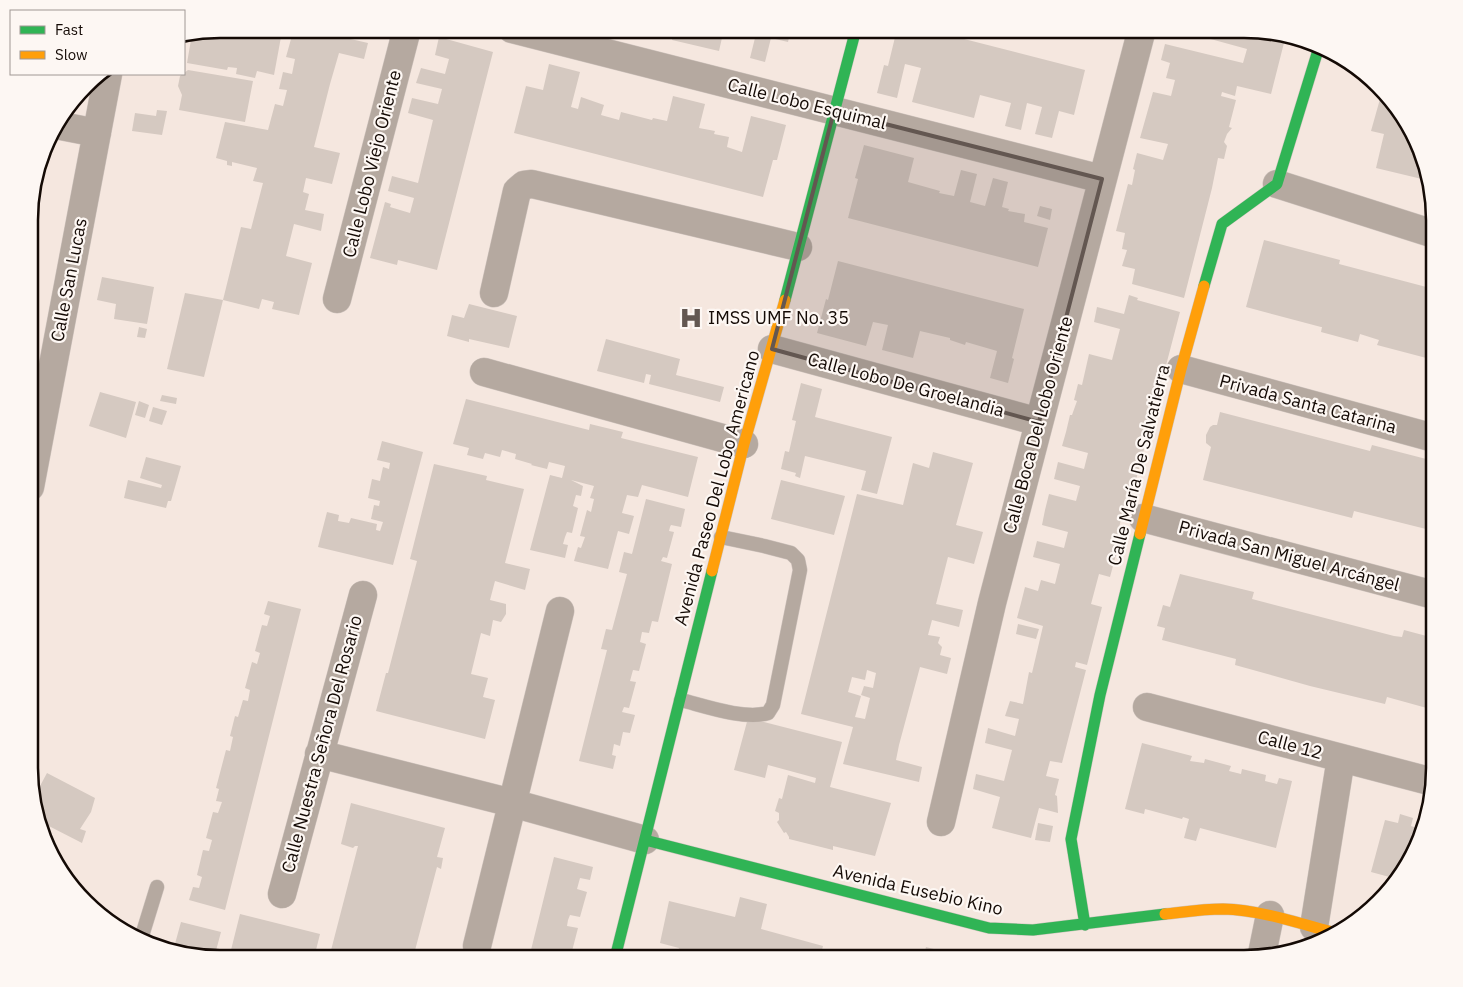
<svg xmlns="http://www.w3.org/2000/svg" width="1463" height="987" viewBox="0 0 1463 987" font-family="'IBM Plex Sans',sans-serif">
<rect width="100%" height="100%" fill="#f5e7df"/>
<path fill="#d5c9c1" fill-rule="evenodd" d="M219 29 224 30V31L243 35V30L275 36 276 29H345L342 37 368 43 364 59 339 53 330 84 314 147 340 153 332 184 306 178 303 192 309 194 305 210 324 214 321 231 294 224 286 256 312 263 299 315 272 309 274 302 262 299 259 309 223 300 241 227 251 229 263 183 253 181 257 168 232 162V166L227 165V161L216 158 225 122 268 130 275 104 283 106 287 90 279 89 283 72 292 74 295 59 286 57 291 39 281 37 274 75 257 71 255 78 236 74 237 68 228 67 227 70 187 63 192 34Z
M630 29H657L656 36Z
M675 29H724L719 51 672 40Z
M735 29H791L788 42 771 38 765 62 750 58 756 34Z
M897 29H925L1085 70 1074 115 1059 111 1052 138 1035 134 1042 107 1027 103 1021 130 1005 126 1011 103 980 95 974 118 912 102 921 68 905 64 897 98 877 93 884 65 888 66Z
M1174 29H1255L1286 35 1271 94 1237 86 1235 96 1222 92 1221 96 1236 100 1229 127 1232 128 1227 134 1224 142 1227 146 1224 159 1218 158 1212 188 1184 298 1132 284 1135 269 1122 266 1127 250 1122 249 1125 233 1116 231 1128 184 1132 185 1135 170 1133 169 1137 153 1163 160 1168 144 1140 138 1153 92 1171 96 1175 80 1166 78 1170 63 1161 60 1165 44 1243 63 1247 49Z
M439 37 493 52 437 270 398 260 397 265 370 258 385 202 391 204 390 207 410 213 414 198 388 191 392 176 418 183 433 120 408 113 412 98 438 104 442 89 416 83 421 68 445 74 449 59 435 55Z
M549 64 580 72 571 107 578 109 581 97 604 105 601 115 619 120 621 112 652 120 653 118 667 121 673 96 705 104 699 128 715 131 714 134 729 137 727 147 742 152 751 116 786 125 777 160H773L763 197 514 133 526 86 543 90Z
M188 70 253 81 245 122 179 110 182 95 178 86 180 76Z
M1380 99 1388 100 1409 125 1426 180 1376 168 1384 134 1371 131Z
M157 110 167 111 162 135 132 131 135 113 156 116Z
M864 145 914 158 908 182 940 191 939 193 954 196 961 170 977 174 970 202 985 206 993 178 1008 182 1002 207 1009 209 1008 211 1025 214 1024 222 1048 228 1038 267 848 218 858 179 855 178Z
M42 158 45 159 38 198 30 197Z
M1040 206 1052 209 1050 220 1037 216Z
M1264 240 1340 260 1339 264 1434 289V360L1377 345 1379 340 1360 334 1358 342 1321 332 1322 327H1321L1246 307Z
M838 261 1024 309 1012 358 1014 359 1008 383 990 378 997 351 966 342 965 345 950 340V338L920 331 913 358 882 350 888 325 873 322 866 346 817 333 826 299 828 300Z
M102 277 154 287 147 324 114 319 116 304 97 300Z
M185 293 223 300 204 377 167 369Z
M1129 295 1138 298 1137 300 1180 312 1131 499 1126 497 1119 528 1123 529 1110 577 1099 574 1091 604 1102 607 1087 665 1076 662 1075 667 1086 670 1062 763 1050 761 1046 776 1059 779 1055 795 1057 796 1058 813 1039 808 1031 838 992 828 1000 797 973 789 976 774 1004 781 1012 750 985 743 988 728 1015 736 1019 719 1005 716 1010 701 1023 704 1029 672 1032 673 1043 626 1017 618 1021 603 1025 587 1038 591 1041 580 1055 584 1060 564 1033 557 1037 541 1064 548 1068 532 1042 525 1045 510 1049 494 1076 501 1080 486 1054 479 1058 462 1084 469 1088 453 1062 446 1066 432 1070 415H1072L1077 401 1074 400 1078 384 1082 385 1089 354 1112 360 1120 329 1094 322 1097 307 1124 314Z
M469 304 517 316 509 348 469 339V342L447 336 452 315 464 318Z
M30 322 35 323 31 340H30Z
M139 327 147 329 145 338 137 337Z
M606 339 680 359 676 375 724 387 720 402 649 384 651 375 646 374 644 383 597 371Z
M801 383 822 389 815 417 892 437 877 494 861 490 866 471 805 456 800 478 795 476 796 473 781 469 785 451 789 452 796 421 792 420Z
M100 392 136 402 126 438 89 426Z
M162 395 177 398 176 404 160 401Z
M466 399 589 430 590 424 623 432 621 438 698 457 688 497 642 485 638 497 627 495 622 513 634 516 629 534 618 531 608 569 574 561 578 547 581 548 585 537 580 536 587 510 591 512 594 499 590 498 594 486 571 480 583 486 581 496 576 495 573 506 578 508 572 533 567 532 565 537 563 544 568 545 565 558 530 550 550 475 562 478 565 466 549 462 547 469 531 465 532 464 515 459 516 454 502 450 500 457 485 453 483 459 467 455 469 448 453 444Z
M139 401 149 405 145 418 135 415Z
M153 407 167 411 162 425 149 421Z
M1220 412 1370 451 1372 445 1434 461V539L1428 537 1430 530 1354 511 1352 518 1203 480 1211 447 1206 443V435L1210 427 1213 425H1217Z
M382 441 423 452 393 565 318 547 327 512 339 515 338 521 349 523 351 518 377 524 376 530 380 531 383 522 371 519 374 505 379 506 380 501 368 498 372 479 380 481 383 467 389 469 390 463 377 460Z
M933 452 973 463 956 525 983 532 974 564 948 557 936 604 963 610 959 627 932 620 928 635 940 637 938 643 942 647 940 655 951 658 947 674 920 667 899 745 896 760 922 767 919 782 843 764 853 727 801 714 857 494 903 505 913 463 929 468ZM867 670 876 673 873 688 864 686 861 695 870 698 865 719 855 717 861 696 848 692 852 677 865 680Z
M146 457 181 466 171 501H168L166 508 124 498 128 480 161 488 162 485 140 478Z
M434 464 487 476 486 480 524 489 505 563 530 569 525 590 495 581 490 600 506 604V614L501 622 493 620 490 636 481 633 471 674 488 678 483 697 495 700 485 739 376 711 386 673H388L417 561 410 559Z
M781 480 845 496 834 535 771 519Z
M646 499 685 509 681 527 671 525 670 527 669 531 674 532 667 558 663 557 661 561 672 564 658 622 652 621 649 633 642 632 640 642 646 644 639 671 633 670 630 681 636 682 629 708 624 707 622 712 635 715 630 733 623 732 620 746 614 744 612 755 616 756 613 769 579 761 607 650 601 649 606 629 612 630 627 574 619 572 624 552 632 554Z
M1180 574 1254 592 1252 599 1394 636 1402 637 1404 630 1434 638V710L1387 697 1385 704 1310 686 1235 665 1236 659 1162 640 1165 628 1157 626 1163 605 1170 607Z
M268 601 301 609 225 910 189 900 193 887 199 888 202 877 197 875 203 850 209 851 212 840 206 838 213 812 218 813 222 802 216 801 219 789 216 788 226 750 230 751 233 737 230 736 235 716 238 717 243 700 248 701 250 690 245 688 252 662 257 664 260 653 255 651 262 625 267 626 270 616 264 614Z
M1018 624 1039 629 1036 639 1016 634Z
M748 718 842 742 830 787 891 803 875 856 833 846V850L789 839V837L786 832 784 833 777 822 779 820V813L775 811 779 798 782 799 788 775 815 783 816 778 768 765 765 778 734 770Z
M1142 743 1192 756 1190 761 1204 763 1205 759 1231 766 1229 771 1241 774 1242 769 1266 775 1265 781 1277 784 1279 778 1292 781 1276 848 1200 828 1196 841 1184 838 1189 819 1183 817 1182 819 1145 809 1144 814 1125 809Z
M47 773 95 798 91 812 80 829 86 831 82 843 41 822 33 799Z
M351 803 445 828 437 857 443 858 441 869 437 867 413 958H329L358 846H355L353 848 341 844Z
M1400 814 1413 818 1411 826 1423 830 1397 879 1371 872 1385 820 1398 823Z
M1038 823 1053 826 1050 842 1035 840Z
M554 857 593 867 590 880 580 878 577 889 587 892 580 917 570 915 568 920 567 926 578 928 571 955 560 952 559 958H529Z
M740 897 767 904 761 929 823 946 820 958H676L679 948 660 943 669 901 735 917Z
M240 914 320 934 314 958H229Z
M181 922 221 932 214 958 173 951Z
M926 947 961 956 960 958H923Z
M1181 951 1209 958H1179Z"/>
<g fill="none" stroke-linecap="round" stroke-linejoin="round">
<defs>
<path id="lane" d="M681 700C705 706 744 720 768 713L773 705 800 570 798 560 791 553 764 546 721 537
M141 939 157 887"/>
<path id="street" d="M512 29 1102 179
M56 125 97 133
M1277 184 1434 234
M494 293 517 191 524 185 532 184 798 247
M337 299 407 29
M772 349 1039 422
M1181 369 1434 438
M484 372 744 444
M30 487 108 74
M1143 518 1434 595
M1147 707 1433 782
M319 754 512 803 645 840
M941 822 992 603 1142 29
M282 894 363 595
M1314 927 1341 758
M477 946 560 611
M1262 954 1270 915"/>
<path id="fast" d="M1204 286 1222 224 1277 184 1319 47
M785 300 856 29
M645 840 989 928 1033 930 1165 914
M1085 925 1071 839 1100 695 1140 534
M615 958 712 571"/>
<path id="slow" d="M1140 534 1181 369 1204 286
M712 571 744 444 785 300
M1165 914C1184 912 1203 909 1223 909 1261 910 1298 923 1335 933"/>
</defs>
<use href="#lane" stroke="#cfc4be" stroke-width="15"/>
<use href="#street" stroke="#cfc4be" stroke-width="29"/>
<use href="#fast" stroke="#cfc4be" stroke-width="12"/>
<use href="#slow" stroke="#cfc4be" stroke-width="12"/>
<use href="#lane" stroke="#b5a9a0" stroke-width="14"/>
<use href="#street" stroke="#b5a9a0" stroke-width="28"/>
<use href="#fast" stroke="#30b455" stroke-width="11"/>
<use href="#slow" stroke="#ff9f0a" stroke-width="11"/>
</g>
<path fill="#635751" fill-opacity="0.2" stroke="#635751" stroke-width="4" stroke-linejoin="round" d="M834 111 1102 179 1039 422 772 349Z"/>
<defs>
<symbol id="hospital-bare" viewBox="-9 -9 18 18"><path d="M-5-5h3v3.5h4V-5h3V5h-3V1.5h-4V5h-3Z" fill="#635751" stroke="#fdf7f3" stroke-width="2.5" paint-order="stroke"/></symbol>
</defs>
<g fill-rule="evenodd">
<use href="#hospital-bare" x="675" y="302" width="32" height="32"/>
</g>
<g text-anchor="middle" stroke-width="4.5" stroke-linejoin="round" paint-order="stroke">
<g font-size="18" fill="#140a05" stroke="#fdf7f3">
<text transform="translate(807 104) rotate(14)" y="6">Calle Lobo Esquimal</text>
<text transform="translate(372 164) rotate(-76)" y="6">Calle Lobo Viejo Oriente</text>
<text transform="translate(69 280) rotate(-79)" y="6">Calle San Lucas</text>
<text transform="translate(906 385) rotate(15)" y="6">Calle Lobo De Groelandia</text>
<text transform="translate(1308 404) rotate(15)" y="6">Privada Santa Catarina</text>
<text transform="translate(1038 425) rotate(-75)" y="6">Calle Boca Del Lobo Oriente</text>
<text transform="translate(1139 465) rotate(-76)" y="6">Calle María De Salvatierra</text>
<text transform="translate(717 488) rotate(-75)" y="6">Avenida Paseo Del Lobo Americano</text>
<text transform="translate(1289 556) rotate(15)" y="6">Privada San Miguel Arcángel</text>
<text transform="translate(322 744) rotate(-75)" y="6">Calle Nuestra Señora Del Rosario</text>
<text transform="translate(1290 745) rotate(15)" y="6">Calle 12</text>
<text transform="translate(918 890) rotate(13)" y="6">Avenida Eusebio Kino</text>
</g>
<g font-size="18" fill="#140a05" stroke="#fdf7f3" text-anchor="start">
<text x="708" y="324">IMSS UMF No. 35</text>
</g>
</g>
<path d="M0 0H1463V987H0ZM220 38H1244A182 182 0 0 1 1426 220V768A182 182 0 0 1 1244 950H220A182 182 0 0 1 38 768V220A182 182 0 0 1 220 38Z" fill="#fdf7f3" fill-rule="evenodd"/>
<path fill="none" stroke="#140a05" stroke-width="2.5" d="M220 38H1244A182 182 0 0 1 1426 220V768A182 182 0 0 1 1244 950H220A182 182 0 0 1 38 768V220A182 182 0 0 1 220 38Z"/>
<rect x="10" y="10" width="175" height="65" fill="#fdf7f3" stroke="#a09894"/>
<rect x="20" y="26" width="25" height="8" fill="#30b455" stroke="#a09894"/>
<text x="55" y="35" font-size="15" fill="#140a05">Fast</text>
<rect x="20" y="51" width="25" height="8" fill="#ff9f0a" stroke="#a09894"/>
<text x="55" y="60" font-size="15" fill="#140a05">Slow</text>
</svg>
